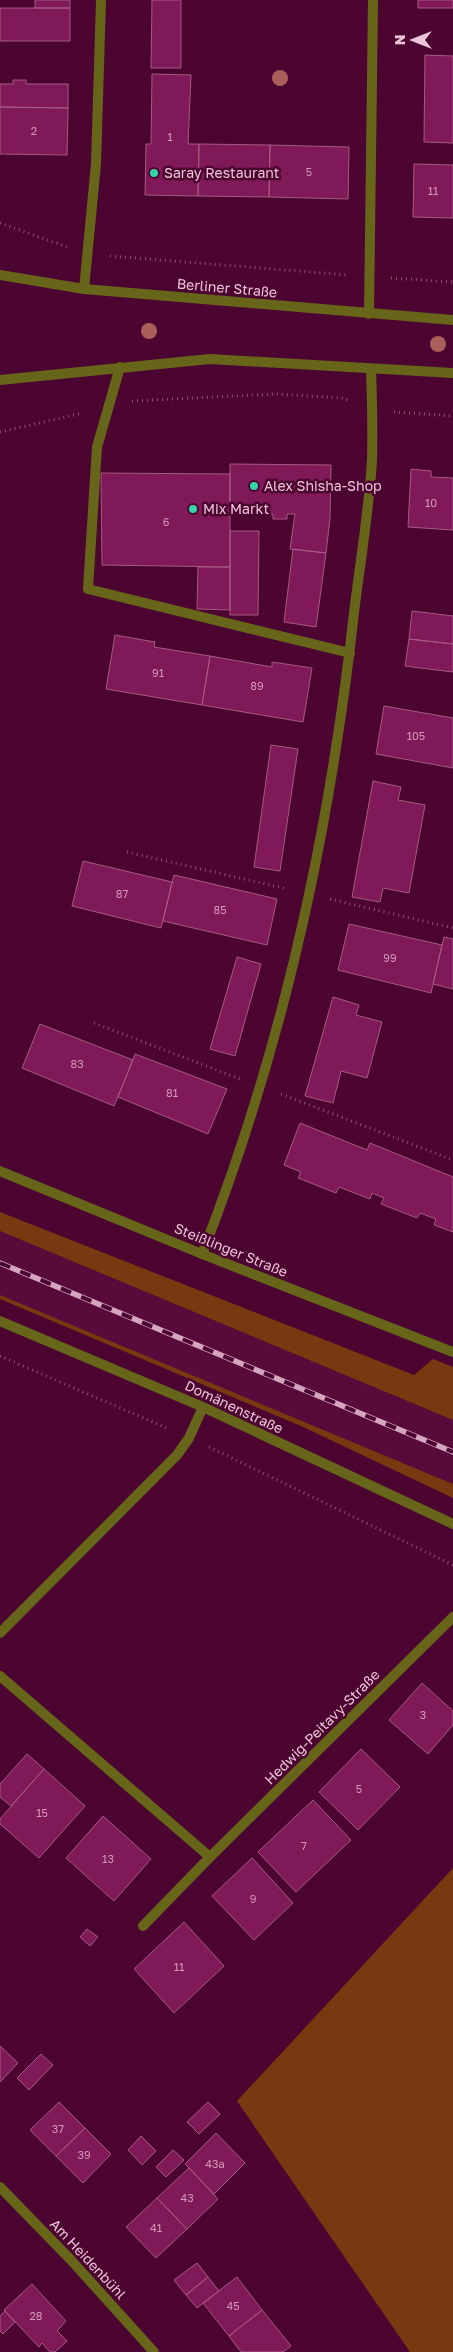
<svg xmlns="http://www.w3.org/2000/svg" width="453" height="2352" viewBox="0 0 453 2352" font-family="'Golos Text',sans-serif">
<rect width="100%" height="100%" fill="#4b0530"/>
<path fill="#580a3b" d="M0 1231 453 1420V1484L0 1295Z"/>
<path fill="#793910" d="M0 1212 414 1375 433 1359 453 1367V1420L0 1231Z
M0 1295 453 1484V1498L301 1426 0 1299Z
M453 1868V2352H410L237 2101Z"/>
<path fill="#801958" stroke="#a55a81" d="M35 0H70V8H35Z
M152 0H181V68H151Z
M418 0H453V8H418Z
M0 8H70V41H0Z
M425 55 453 56V143L424 142Z
M152 74 191 75 188 144H199L198 196 145 195 146 144H151Z
M13 80H26V84H68V108L0 107V84H13Z
M0 107 68 108 67 155 0 154Z
M199 144 270 145 269 197 198 196Z
M270 145 349 147 348 199 269 197Z
M414 164 453 165V218L413 217Z
M230 464 331 465 330 518 326 553 290 549 295 514H287V519H273V514L230 513Z
M411 469 431 471V477L453 478V530L408 527Z
M101 473 230 474V567L102 565Z
M230 531H259L258 615H230Z
M293 549 326 553 316 627 284 622Z
M198 567H230V610L197 609Z
M412 611 453 616V644L409 639Z
M115 635 155 642 154 647 210 656 202 705 106 689Z
M409 639 453 644V672L405 666Z
M210 656 272 667V662L312 668 303 722 202 705Z
M384 706 453 718V768L376 754Z
M271 745 298 749 280 871 254 867Z
M373 781 401 787 398 800 425 805 409 893 383 888 380 902 352 897Z
M83 861 172 882 161 928 72 906Z
M174 875 277 899 267 945 163 921Z
M349 924 442 945 431 993 338 970Z
M444 937 453 939V989L433 984Z
M237 957 261 964 235 1056 210 1049Z
M333 997 359 1005 356 1015 382 1022 367 1078 341 1071 333 1103 305 1096Z
M40 1024 133 1060 114 1106 22 1068Z
M135 1054 227 1089 208 1134 118 1097Z
M300 1123 367 1150 370 1143 453 1177V1232L434 1225 436 1219 420 1213 417 1218 381 1204 384 1198 372 1193 370 1199 339 1187 336 1193 298 1178 301 1172 284 1165Z
M422 1683 453 1711V1725L428 1754 389 1720Z
M361 1749 400 1787 358 1830 319 1792Z
M27 1754 44 1769 11 1806 0 1797V1784Z
M44 1769 85 1806 39 1858 0 1824V1819Z
M313 1800 351 1840 296 1892 258 1852Z
M103 1816 151 1859 114 1901 66 1858Z
M252 1858 293 1903 254 1940 212 1896Z
M184 1922 224 1966 174 2013 134 1969Z
M87 1929 98 1937 90 1946 80 1937Z
M0 2046 18 2063 0 2082Z
M41 2054 53 2065 29 2090 17 2078Z
M59 2102 85 2128 56 2156 30 2130Z
M208 2102 220 2114 199 2134 187 2122Z
M85 2128 111 2154 83 2183 56 2156Z
M216 2133 245 2163 214 2194 185 2164Z
M141 2136 156 2151 142 2165 128 2150Z
M173 2150 184 2160 166 2177 156 2167Z
M189 2168 218 2199 187 2229 157 2198Z
M157 2198 187 2229 156 2258 126 2227Z
M197 2263 208 2277 186 2295 174 2280Z
M208 2277 219 2291 197 2308 186 2295Z
M237 2277 262 2310 229 2336 203 2303Z
M32 2284 66 2321 57 2331 67 2341 55 2352H50L42 2343 39 2347 4 2310Z
M262 2310 291 2346 283 2352H241L229 2336Z
M5 2311 15 2322 3 2334 0 2331V2316Z"/>
<g fill="none" stroke-linecap="round" stroke-linejoin="round">
<path stroke="#8c5172" stroke-width="3" stroke-dasharray="1 4" stroke-linecap="butt" d="M0 223 67 247
M110 256 348 275
M391 278 453 282
M132 401 276 394 343 398 350 401
M394 412 453 416
M0 432 83 413
M127 852 287 889
M330 899 453 928
M94 1023 240 1079
M281 1094 453 1160
M0 1356 169 1429
M209 1447 453 1565"/>
<path stroke="#666519" stroke-width="10" d="M84 289 96 164 101 0
M369 314 373 0
M120 367 97 447 88 589 350 653
M202 1254C282 1051 330 830 354 613 360 563 369 511 372 460 373 430 372 399 371 369"/>
<path stroke="#666519" stroke-width="10" d="M0 1171 202 1254 453 1352
M0 1321 203 1407 453 1524
M0 1633 177 1455 189 1438 203 1407
M0 1676 210 1857 453 1617
M143 1926 210 1857
M0 2187 71 2260 154 2352"/>
<path stroke="#666519" stroke-width="10" d="M0 275 84 289 453 320
M0 380 210 359 453 373"/>
<defs>
<path id="rail" d="M0 1263 453 1452"/>
</defs>
<use href="#rail" stroke="#d5a5bd" stroke-width="5.5"/>
<use href="#rail" stroke="#4b0530" stroke-width="4" stroke-dasharray="11" stroke-linecap="butt"/>
</g>
<g fill="#aa5f5b">
<circle cx="280" cy="78" r="8"/>
<circle cx="149" cy="331" r="8"/>
<circle cx="438" cy="344" r="8"/>
</g>
<g fill="#35d4a7" stroke="#4b0530" stroke-width="2">
<circle cx="154" cy="173" r="5"/>
<circle cx="254" cy="486" r="5"/>
<circle cx="193" cy="509" r="5"/>
</g>
<g text-anchor="middle" stroke-width="5" stroke-linejoin="round" paint-order="stroke">
<g font-size="11" fill="#d298b7">
<text x="34" y="135">2</text>
<text x="170" y="141">1</text>
<text x="309" y="176">5</text>
<text x="433" y="195">11</text>
<text x="431" y="507">10</text>
<text x="166" y="526">6</text>
<text x="158" y="677">91</text>
<text x="257" y="690">89</text>
<text x="416" y="740">105</text>
<text x="122" y="898">87</text>
<text x="220" y="914">85</text>
<text x="390" y="962">99</text>
<text x="77" y="1068">83</text>
<text x="172" y="1097">81</text>
<text x="423" y="1719">3</text>
<text x="359" y="1793">5</text>
<text x="42" y="1817">15</text>
<text x="304" y="1850">7</text>
<text x="108" y="1863">13</text>
<text x="253" y="1903">9</text>
<text x="179" y="1971">11</text>
<text x="58" y="2133">37</text>
<text x="84" y="2159">39</text>
<text x="215" y="2168">43a</text>
<text x="187" y="2202">43</text>
<text x="156" y="2232">41</text>
<text x="233" y="2310">45</text>
<text x="36" y="2320">28</text>
</g>
<g font-size="14" fill="#eec3d7" stroke="#4b0530" text-anchor="start">
<text x="164" y="178">Saray Restaurant</text>
<text x="264" y="491">Alex Shisha-Shop</text>
<text x="203" y="514">Mix Markt</text>
</g>
<g font-size="14" fill="#eec3d7" stroke="#4b0530">
<text transform="translate(227 288) rotate(5)" y="5">Berliner Straße</text>
<text transform="translate(231 1250) rotate(22)" y="5">Steißlinger Straße</text>
<text transform="translate(234 1407) rotate(25)" y="5">Domänenstraße</text>
<text transform="translate(322 1727) rotate(-45)" y="5">Hedwig-Peitavy-Straße</text>
<text transform="translate(88 2259) rotate(47)" y="5">Am Heidenbühl</text>
</g>
</g>
<g transform="translate(413 40) rotate(270)" stroke="#4b0530" stroke-width="4" paint-order="stroke">
<path d="M0-4L9 19L0 12L-9 19Z" fill="#eec3d7"/>
<text y="-8" font-size="14" font-weight="bold" text-anchor="middle" fill="#eec3d7">N</text>
</g>
</svg>
